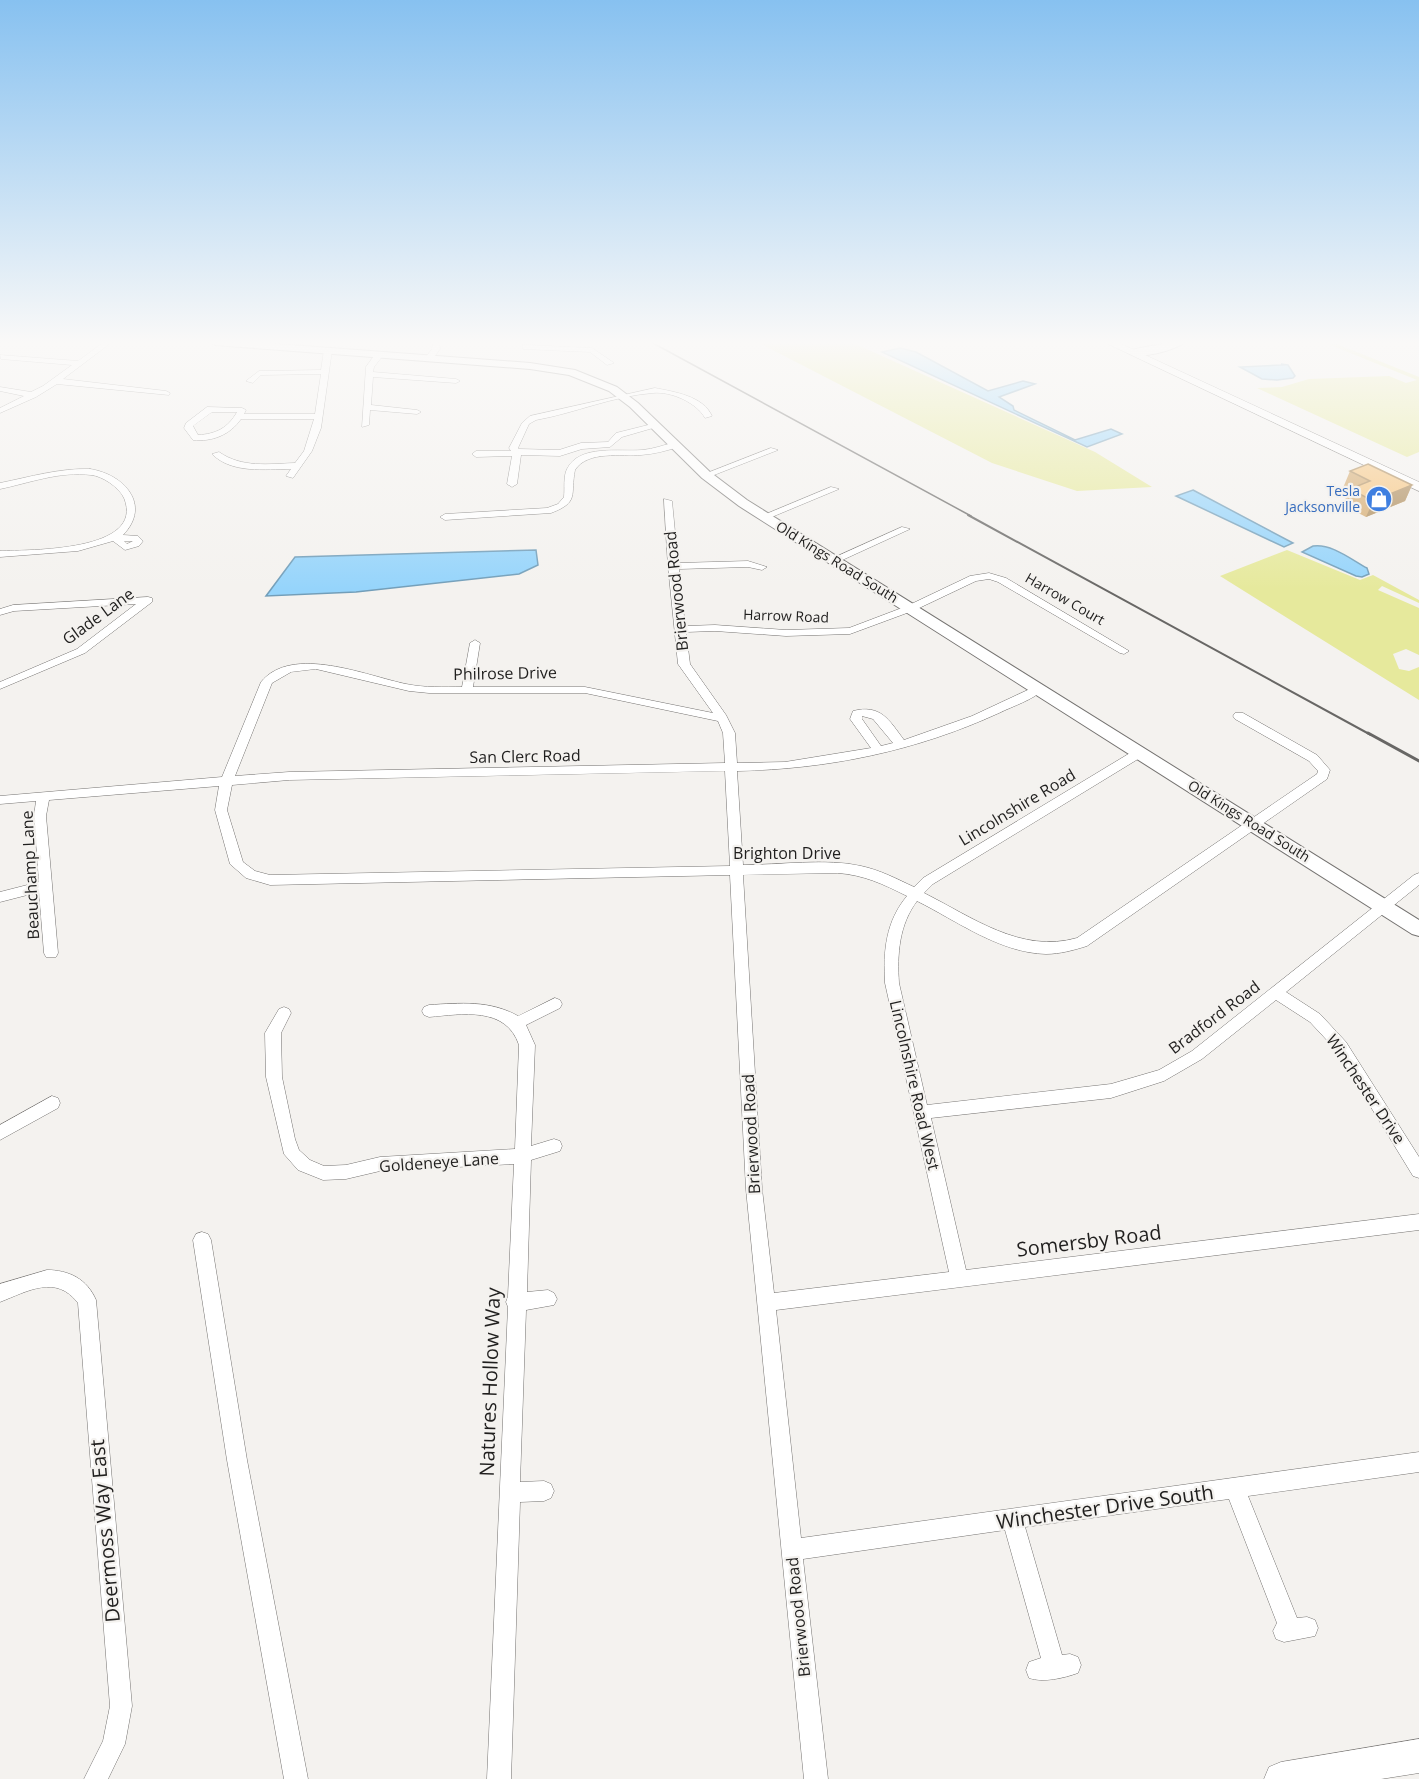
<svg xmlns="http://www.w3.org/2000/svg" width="1419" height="1779" viewBox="0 0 1419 1779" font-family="'Open Sans',sans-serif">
<rect width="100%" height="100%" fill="#f4f2ef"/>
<path fill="#e6e99c" d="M770 342H851L1095 452 1152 487 1077 491 992 463 759 343Z
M1323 342H1332L1419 377V452L1407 457 1257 388 1282 387 1309 379 1389 376 1406 383 1417 380Z
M1287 550 1360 580 1373 575 1419 600V603L1382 586 1378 590 1419 608V655L1406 649 1393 654 1399 669 1409 671 1419 667V700L1220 576Z"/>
<path fill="#95d4fb" stroke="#729eb9" stroke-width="1.5" d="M900 348 916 352 988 391 1023 381 1035 384 999 397 1013 406 1014 410 1075 440 1111 429 1122 434 1087 447 882 352Z
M1281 364 1288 365 1295 376 1293 378 1277 380 1262 379 1240 367 1283 365Z
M1193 490 1293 543 1284 547 1176 496Z
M1313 546C1331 543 1352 560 1367 568L1369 574 1362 577 1356 576 1302 552Z
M536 550 538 565 519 574 356 592 266 596 295 557Z"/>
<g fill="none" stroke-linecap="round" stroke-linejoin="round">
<defs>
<path id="street" d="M104 342H112L63 379 166 391 170 393 169 395 57 384 36 397 0 413V408L24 396 0 391V387L31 392 43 386 72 365 1 359 0 355 78 361Z
M433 342H439L440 349 432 360H426L425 358 432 349Z
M526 345 592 348 614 363 607 365 590 352 523 349V345Z
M328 348 332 350 321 428 312 451 293 478 286 476 291 469C265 469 232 474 212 454L219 452C242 468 268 464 295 463L304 451 314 419H241C230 435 212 442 193 440L184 428 186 423 207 407 242 408 246 410 244 414H315L321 374 261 375 253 383 246 381 259 371 321 370 324 350ZM212 412H237C228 428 216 434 198 435L193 426Z
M377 352 384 354 374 367 373 372 456 379 460 381 456 383 373 377 371 405 417 410 421 412 417 414 370 410 369 425 362 427 366 367Z
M655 388C675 392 703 396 712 416L705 418C697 403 671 391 653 393 613 396 575 413 536 420L529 424 518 448 519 449 559 450 581 443 608 442 616 433 656 423 660 426 622 437 610 447 582 449 560 456 521 455 517 484 512 487 507 484 512 456 476 457 472 454 476 451H511L509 448 522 423 530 416Z
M675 442 678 443V447C666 451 654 454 641 455 622 457 588 450 575 470 570 495 580 502 551 513L445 520 440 517 445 514 547 508 558 504 564 497C565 488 563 477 567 469 579 444 620 452 642 450 654 449 664 445 675 442Z
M771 448 778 450 709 477 702 475Z
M90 469C124 474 152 505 123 535L138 536 143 541 139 546 125 550 113 541 78 551 0 557V551C29 550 146 552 124 498 119 487 102 476 91 475 60 471 29 483 0 489V483C30 477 59 468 90 469ZM124 541H133L127 544Z
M831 487 839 489 767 519 759 517Z
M664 499 672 501 678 563 748 561 767 567 762 570 748 567 679 569 685 626 715 625 786 630 849 628 907 606 970 576 989 573 1006 578 1129 651 1124 654 1120 653 998 582 989 579 976 581 915 610 850 634 786 636 715 631 686 632 690 664 726 715 735 733 737 763 785 762 871 748 850 719 853 711C881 704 889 720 904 740L972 716 1034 687H1042L1044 689C1033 700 1013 706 999 713 916 751 829 769 737 771L743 865C778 865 828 858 861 866 880 870 897 879 914 887L923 878 1135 750H1143L1145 753 1143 756 933 884 924 893C972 917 1021 954 1077 938L1317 774 1318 771 1309 761 1235 719 1233 716 1235 713H1243L1317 755 1330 770 1327 779 1087 946C1074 950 1060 954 1046 954 1000 953 957 921 917 901 899 925 897 954 899 983L927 1105 1111 1084 1159 1070 1192 1051 1414 875 1419 873V885L1286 992 1320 1014 1346 1042 1419 1157V1178L1413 1176 1336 1050 1310 1022 1276 1000 1202 1059 1164 1081 1111 1098 931 1118 966 1270 1419 1214V1230L776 1310 801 1538 1419 1452V1472L1248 1496 1297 1618 1307 1617 1315 1620 1318 1628 1315 1636 1284 1642 1276 1639 1273 1631 1277 1623 1229 1499 1025 1527 1062 1655 1070 1654 1078 1657 1081 1665 1078 1673C1064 1678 1043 1683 1029 1678L1026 1670 1029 1662 1041 1658 1005 1530 803 1559 828 1779H804L746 1189 730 875 270 885 246 878 230 864 215 810 219 786 49 800 46 816 58 953 56 957H46L44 953 39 892 0 902V892L39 882 34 816 36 801 0 804V796L222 777 261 682C292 644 367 676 406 684 425 688 444 687 462 687L470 643 475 640 480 643 473 687H585L713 713 678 664 668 566ZM316 669 409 691 429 693H585L718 721 723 733 725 763 289 772 235 776 272 683 291 672ZM862 716 873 719 893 743 881 746 862 719ZM725 771 730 866 270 875 255 871 243 862 227 810 232 785 289 780ZM838 873C864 875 883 884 907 896 886 921 883 951 885 983L949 1272 774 1293 762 1189 743 875Z
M902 527 910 529 838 562H830L829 560Z
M148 597 152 598V602L85 653 0 689V682L77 649 136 604 14 611 0 615V609L13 605Z
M555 998 560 1000 562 1004 560 1008 526 1025 535 1045 531 1146 554 1139 560 1141 562 1146 560 1151 531 1160 527 1292 548 1290 554 1293 557 1299 554 1305 526 1310 520 1482 544 1481 551 1484 554 1491 551 1498 544 1501 520 1502 511 1779H487L508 1307 506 1302 508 1296 514 1164 380 1171 346 1179 323 1180 298 1170 284 1154 266 1077 265 1033 279 1009 284 1007 289 1009 291 1013 281 1033 282 1077 295 1139 299 1150 310 1160 324 1166 346 1165 380 1157 515 1149 519 1045C506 1006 462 1014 429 1017L424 1015 422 1011 424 1007 429 1005C460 1003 490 1000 518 1016Z
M52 1096 58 1098 60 1103 58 1108 0 1140V1125Z
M202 1232 208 1234 211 1240 247 1460 308 1779H284L227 1460 193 1240 196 1234Z
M47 1270C69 1270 87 1279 96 1300L132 1706 125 1744 108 1779H84L103 1741 110 1706 78 1303C56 1274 28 1291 0 1302V1284Z"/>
<path id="secondary" d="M210 342H249L530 363 575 370 617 387 638 403 710 472 747 500 1419 920V936L1412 934 739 506 702 478 630 407 609 391 569 375 530 369 215 345Z
M1172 342H1186C1174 350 1139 361 1127 352 1133 348 1161 345 1172 342Z"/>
<path id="primary" d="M1104 342H1117L1419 482V491Z
M1419 1739V1773L1381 1779H1264L1269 1767 1281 1762Z"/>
</defs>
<use href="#street" stroke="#757371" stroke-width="1"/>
<use href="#secondary" stroke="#757371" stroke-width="2"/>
<use href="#primary" stroke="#757371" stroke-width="1"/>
<use href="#street" fill="#fff" fill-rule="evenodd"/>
<use href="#secondary" fill="#fff" fill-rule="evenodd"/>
<use href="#primary" fill="#fff" fill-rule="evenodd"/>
<path stroke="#686765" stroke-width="1.5" d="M651 342 971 516"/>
<path stroke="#686765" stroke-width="2" d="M968 515 1371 735"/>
<path stroke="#686765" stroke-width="3" d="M1368 733 1419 761"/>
</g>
<path fill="#d4a96c" d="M1350 471 1412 485 1405 501 1366 517 1343 505 1349 490 1343 488Z"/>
<path fill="#ac8a58" d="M1412 485 1405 501 1366 517 1373 501Z"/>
<path fill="#f6c57e" stroke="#ac8a58" stroke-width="1.5" d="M1368 464 1412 485 1373 501 1350 489 1370 481 1350 471Z"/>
<linearGradient id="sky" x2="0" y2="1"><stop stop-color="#87c1f0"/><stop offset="0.58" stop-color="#faf9f8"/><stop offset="1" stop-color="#faf9f8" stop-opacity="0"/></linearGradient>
<rect width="1419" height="591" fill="url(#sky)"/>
<defs>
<symbol id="shop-disc" viewBox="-11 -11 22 22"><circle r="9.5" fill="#3f7fe0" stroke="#f4f2ef"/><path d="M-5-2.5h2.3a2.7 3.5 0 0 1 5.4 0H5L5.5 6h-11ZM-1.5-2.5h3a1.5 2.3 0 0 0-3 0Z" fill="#fff"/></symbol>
</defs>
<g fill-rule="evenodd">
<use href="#shop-disc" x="1364" y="484" width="30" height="30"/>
</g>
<g text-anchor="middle" stroke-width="4.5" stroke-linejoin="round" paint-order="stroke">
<g font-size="14" fill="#366cbe" stroke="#f4f2ef" text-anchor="end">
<text x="1360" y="496">Tesla<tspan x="1360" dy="16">Jacksonville</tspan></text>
</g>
<g font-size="14" fill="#201f1e" stroke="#f4f2ef">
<text transform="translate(837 562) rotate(32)" y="5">Old Kings Road South</text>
<text transform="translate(1065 599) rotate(30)" y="5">Harrow Court</text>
<text transform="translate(786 616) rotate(2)" y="5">Harrow Road</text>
<text transform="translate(1249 821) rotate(32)" y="5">Old Kings Road South</text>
</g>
<g font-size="16" fill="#201f1e" stroke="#f4f2ef">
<text transform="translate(676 591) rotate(-96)" y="6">Brierwood Road</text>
<text transform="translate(98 616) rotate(-36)" y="6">Glade Lane</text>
<text transform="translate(505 673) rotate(-1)" y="6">Philrose Drive</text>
<text transform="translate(525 756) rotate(-1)" y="6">San Clerc Road</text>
<text transform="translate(1017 807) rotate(-31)" y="6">Lincolnshire Road</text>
<text x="787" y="859">Brighton Drive</text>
<text transform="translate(30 875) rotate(-93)" y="6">Beauchamp Lane</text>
<text transform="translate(1214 1017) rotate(-37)" y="6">Bradford Road</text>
<text transform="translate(915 1085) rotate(77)" y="6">Lincolnshire Road West</text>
<text transform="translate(1366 1089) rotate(56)" y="6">Winchester Drive</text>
<text transform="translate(751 1134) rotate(-93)" y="6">Brierwood Road</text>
<text transform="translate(439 1162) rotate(-4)" y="6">Goldeneye Lane</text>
<text transform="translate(798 1617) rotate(-96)" y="6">Brierwood Road</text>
</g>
<g font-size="20" fill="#201f1e" stroke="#f4f2ef">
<text transform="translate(1089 1241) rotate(-7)" y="7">Somersby Road</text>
<text transform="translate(490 1382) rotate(-88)" y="7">Natures Hollow Way</text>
<text transform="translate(1105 1507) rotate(-8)" y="7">Winchester Drive South</text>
<text transform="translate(105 1531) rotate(-95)" y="7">Deermoss Way East</text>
</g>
</g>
</svg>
